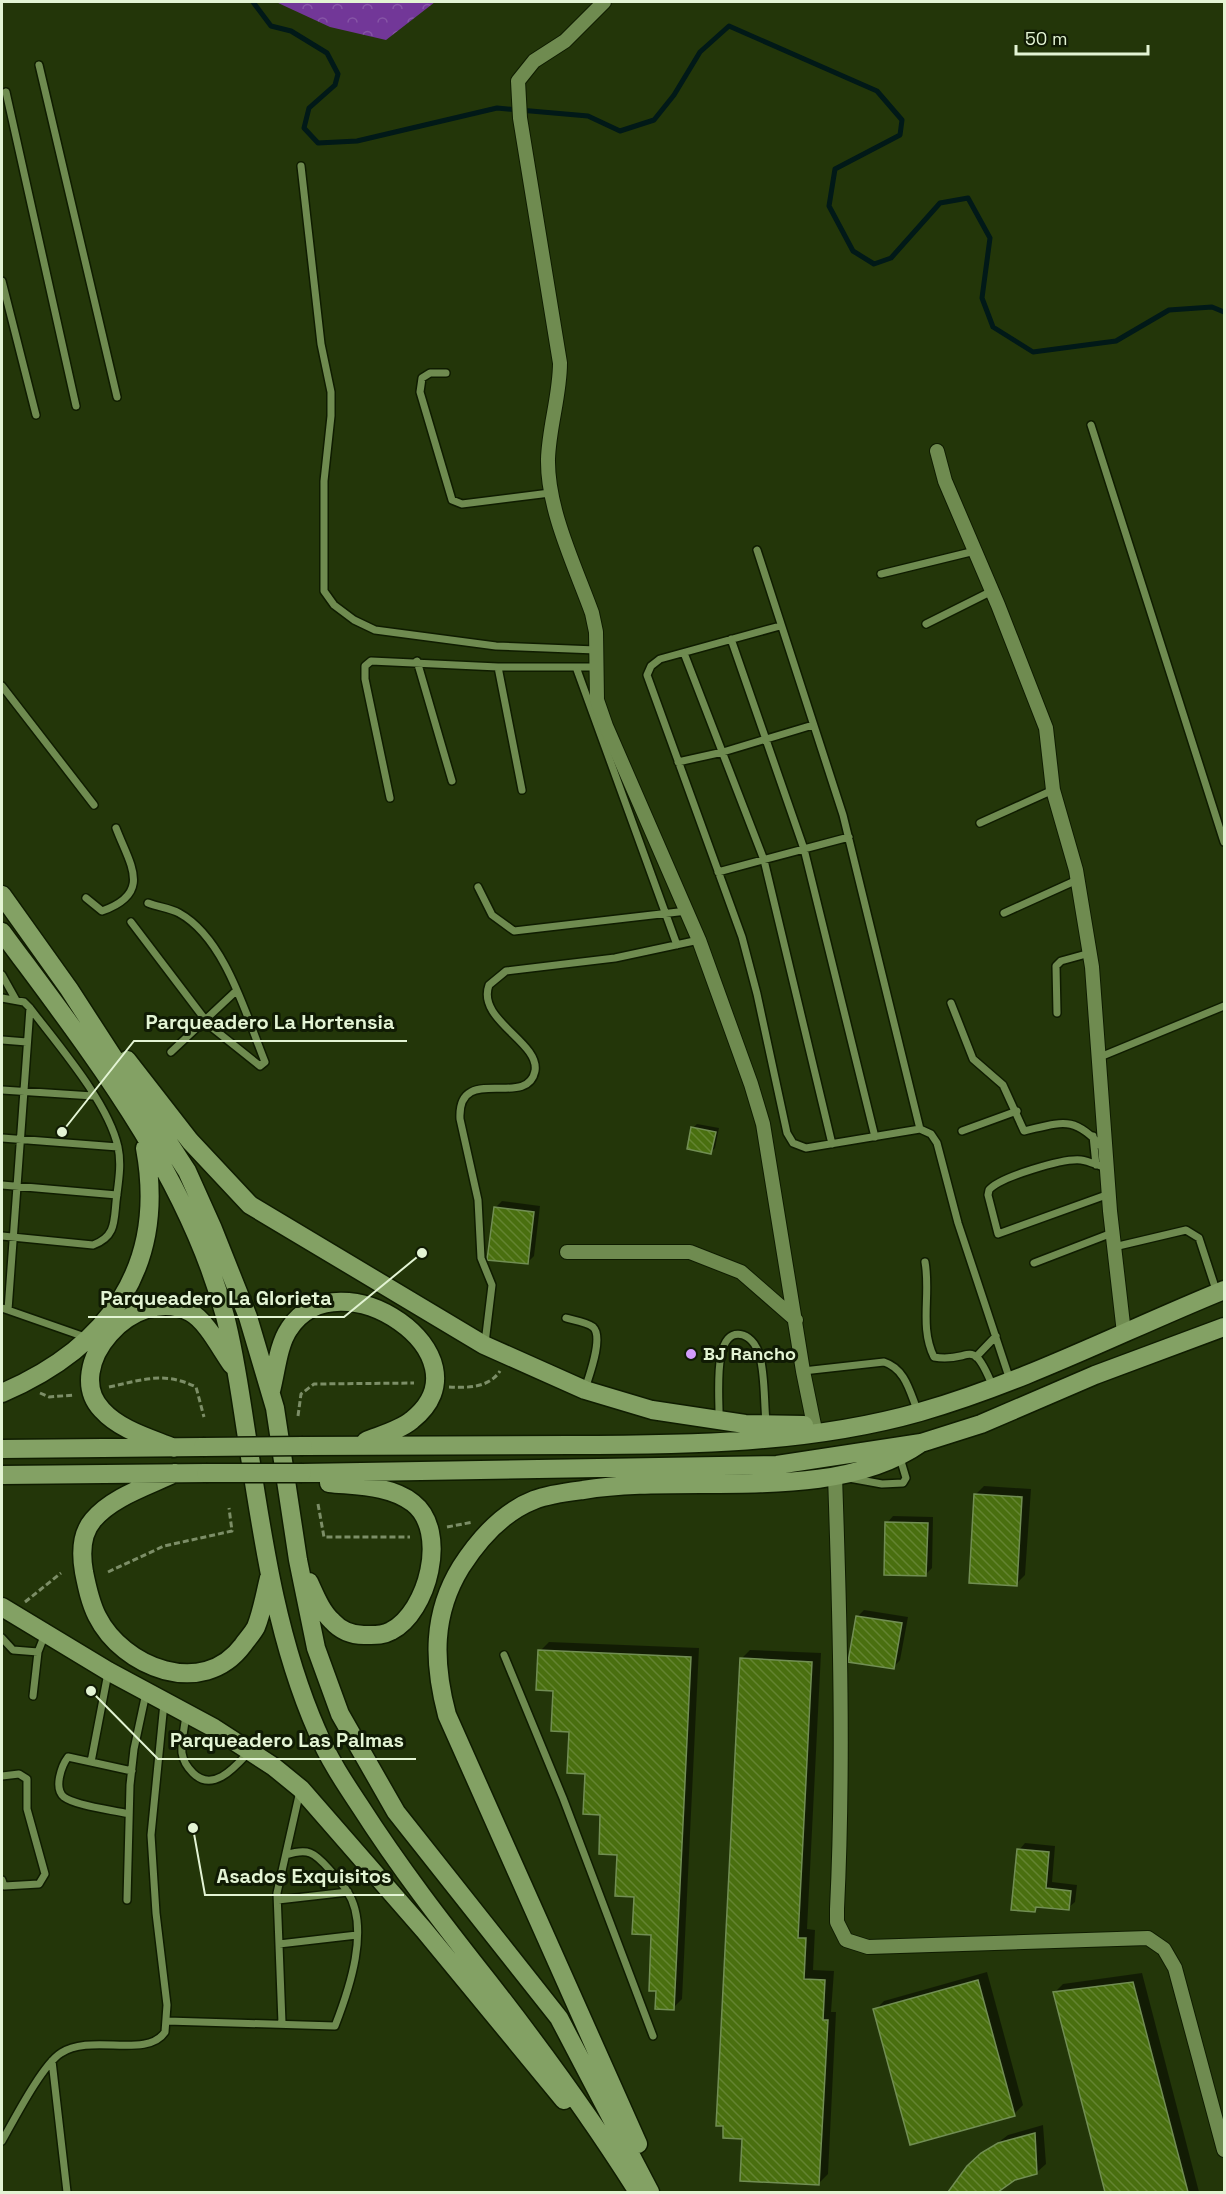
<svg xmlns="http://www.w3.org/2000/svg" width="1226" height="2194" viewBox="0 0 1226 2194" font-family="'Space Grotesk',sans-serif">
<defs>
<pattern id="forest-crowns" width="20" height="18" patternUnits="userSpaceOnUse" patternTransform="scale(1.5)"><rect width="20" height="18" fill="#723798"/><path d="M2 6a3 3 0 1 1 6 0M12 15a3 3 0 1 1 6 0" fill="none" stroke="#8655a6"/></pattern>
<pattern id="building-back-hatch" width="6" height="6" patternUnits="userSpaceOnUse" patternTransform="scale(1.5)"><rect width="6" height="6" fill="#496f0f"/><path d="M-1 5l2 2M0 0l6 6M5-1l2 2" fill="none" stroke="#638431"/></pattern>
</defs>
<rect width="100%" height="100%" fill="#233609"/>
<path fill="url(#forest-crowns)" d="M276 2H435L386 40 330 27Z"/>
<path fill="#0007" d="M697 1124 719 1128 715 1148 711 1152 693 1128Z
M502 1201 540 1206 534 1256 527 1263 495 1208Z
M984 1486 1031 1489 1025 1575 1016 1584 975 1495Z
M893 1516 933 1517 932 1568 925 1575 887 1523Z
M864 1610 908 1617 900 1660 894 1667 857 1617Z
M549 1642 699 1648 682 1999 673 2008 658 1990 653 1934 602 1814 540 1651Z
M750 1650 821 1653 807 1929 815 1930 813 1970 834 1971 831 2012H836L828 2174 819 2183 744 2137 741 1659Z
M1025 1843 1055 1846 1052 1882 1077 1885 1075 1902 1068 1908 1039 1905 1034 1910 1019 1850Z
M987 1972 1023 2105 1014 2114 875 2010 884 2001Z
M1142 1973 1199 2192H1107L1054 1993 1063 1984Z
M1043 2125 1046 2164 1036 2173 1014 2179 997 2192H950L968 2166 1008 2135Z"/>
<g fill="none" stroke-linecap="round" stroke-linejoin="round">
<path stroke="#011918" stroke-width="5" d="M253 2 271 26 291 31 327 53 338 74 335 85 309 108 304 128 318 143 357 141 497 108 588 116 620 131 654 120 674 95 700 52 729 26 877 91 902 120 900 135 835 169 829 206 853 251 874 264 891 258 940 203 968 198 990 238 982 298 993 327 1033 352 1116 341 1169 310 1212 307 1224 312"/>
</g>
<path fill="url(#building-back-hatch)" stroke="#718e53" stroke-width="1.5" d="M691 1127 716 1132 711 1154 687 1149Z
M494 1207 534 1212 528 1264 487 1260Z
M974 1494 1022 1497 1017 1586 969 1583Z
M885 1522 928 1523 926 1576 884 1575Z
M856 1616 902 1623 894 1669 848 1662Z
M538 1650 691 1657 674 2010 655 2009 656 1991H649L651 1935 632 1934 634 1897 615 1896 617 1855 599 1854 600 1815 583 1814 585 1774 567 1773 569 1732 551 1731 553 1691 536 1690Z
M740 1658 812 1662 798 1938H806L804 1979 825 1980 823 2020H828L819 2185 740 2181 742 2139 723 2138V2126H716Z
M1017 1849 1049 1852 1046 1888 1071 1891 1069 1910 1036 1907 1035 1912 1011 1910Z
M978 1980 1015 2116 910 2145 873 2009Z
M1133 1982 1188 2192H1105L1053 1992Z
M1035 2133 1037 2174 1015 2180 998 2192H948L967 2166 981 2153 998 2143Z"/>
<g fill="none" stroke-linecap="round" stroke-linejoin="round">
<defs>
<path id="lane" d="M39 65 117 397
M6 92 76 406
M301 166 321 344 331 392V416L324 481V591L334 605 354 620 375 630 496 646 596 650
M2 281 36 415
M446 373H430L422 378 420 392 452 500 462 504 550 493
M1091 425 1224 842
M757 550 843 815 920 1129
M881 574 975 551
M926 624 992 591
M780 626 660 659 651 666 647 675 742 937 757 994 787 1133 793 1143 806 1148 920 1129 931 1134 937 1143 958 1223 1010 1380
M731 639 804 849 875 1137
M684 653 764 860 832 1144
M417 661 452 781
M498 667 522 790
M576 667 677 945
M2 686 94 805
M678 762 723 752 813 725
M390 798 365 679V666L371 661 498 667H596
M980 823 1053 790
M718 872 849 837
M478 887 492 915 514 931 687 911
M86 898 102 911C153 893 130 865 116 828
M1004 913 1077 880
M131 922 210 1026 260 1066 265 1062C246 1015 225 938 179 913 170 908 158 907 148 903
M2 975 16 1000
M2 998 24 1002 30 1008 8 1310
M951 1003 973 1059 1003 1085 1024 1131C1063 1122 1074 1115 1103 1148
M1057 1013 1056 966 1061 961 1090 953
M2 1040 27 1042
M171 1052 236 991
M1100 1057 1224 1006
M2 1090 93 1096
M962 1131 1017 1111
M1093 1136 1096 1165
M2 1138 118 1147
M1107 1168C1099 1166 1089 1161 1081 1160 1064 1158 999 1177 989 1190L988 1195 998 1234 1109 1194
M2 1185 117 1195
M2 1236 93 1245C115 1237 114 1223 116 1202 118 1184 122 1165 118 1147 108 1102 58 1045 30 1008
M1114 1247 1186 1230 1199 1238 1217 1293
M925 1262C931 1294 919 1327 934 1357 972 1364 971 1333 993 1387
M1034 1263 1112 1233
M2 1308 85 1337
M566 1318C573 1320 587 1322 593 1327 604 1337 589 1376 585 1389
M485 1343 492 1285 481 1258 478 1200 460 1119C457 1062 527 1110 535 1071 540 1042 476 1020 489 985L506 971 615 958 699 940
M976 1357 996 1336
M803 1371 884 1362C906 1369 910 1393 918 1412
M719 1419C720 1401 711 1326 743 1335 752 1338 758 1348 760 1357 765 1377 764 1401 766 1422
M849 1478 882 1484 903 1483 906 1478 900 1458
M2 1638 13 1650 38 1652 45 1634
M504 1655 563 1798 653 2036
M108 1673 91 1762 132 1771
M33 1696 38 1652
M186 1714C185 1726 181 1740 182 1753 183 1760 188 1768 193 1773 213 1793 235 1767 248 1753
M91 1762 68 1757C62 1765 53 1788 64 1797 76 1806 113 1810 129 1814
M2 1776 19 1774 27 1779V1809L45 1874 39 1884 4 1886 2 1880
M127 1900 130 1785 134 1749 146 1693
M278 1900 348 1892
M279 1944 357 1935
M167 2021 335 2026C349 1990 371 1927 347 1891 342 1883 335 1876 329 1869 314 1852 308 1848 286 1855
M282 2023 277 1893 300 1791
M52 2061 67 2192
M2 2141C14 2120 42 2065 61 2053 91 2033 147 2059 165 2032L167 2005 156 1913 151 1835 164 1703"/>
<path id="street" d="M604 2 565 41 534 61 518 81 520 118 560 363C560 395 549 427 548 459 547 509 575 566 592 613L596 632 597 700 606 726 699 940 751 1084 763 1124 803 1371 814 1425
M937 451 945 481 998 605 1046 728 1053 790 1076 870 1092 967 1110 1211 1124 1333
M567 1252H690L741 1272 796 1320
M835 1476C840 1620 844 1765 837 1909V1922L846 1940 868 1947 1148 1938 1164 1949 1175 1968 1224 2150"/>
<path id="primary" d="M2 895 69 989 187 1171 213 1229 248 1317 275 1408 298 1560 316 1648 340 1714 396 1812 559 2018 650 2192
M2 932C89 1050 186 1171 225 1316 236 1358 241 1401 248 1444 263 1541 277 1640 317 1731 328 1758 344 1782 360 1806 399 1867 443 1924 488 1981 541 2049 592 2119 638 2192
M127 1060 190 1141 250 1205 484 1345 585 1390 652 1410 745 1424 804 1425
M271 1391C276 1372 278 1345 289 1329 339 1252 493 1356 412 1420 400 1430 381 1435 366 1441
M2 1393C109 1347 167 1266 145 1148
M303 1446C392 1445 481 1445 570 1445 686 1445 807 1444 920 1412 1025 1382 1123 1331 1224 1290
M174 1448C150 1438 120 1430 102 1410 61 1367 134 1283 190 1312 207 1321 221 1350 232 1365
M2 1449 203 1447
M175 1473C148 1486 112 1497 93 1520 81 1534 81 1555 84 1572 87 1587 90 1602 97 1616 123 1668 203 1699 243 1645 247 1639 253 1633 256 1627 262 1612 265 1594 269 1578
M302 1473 777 1465 921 1443 981 1424 1095 1375 1224 1327
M2 1475 206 1473
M309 1582C315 1595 321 1611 332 1621 341 1631 351 1635 364 1635 374 1635 382 1636 391 1631 428 1612 449 1531 413 1503 390 1485 357 1486 329 1483
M2 1607 108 1671 214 1728 274 1767 301 1789 424 1930 564 2100
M638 2144 447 1715C433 1662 432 1614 461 1567 479 1539 503 1512 534 1500 549 1494 567 1492 583 1490 686 1473 833 1505 921 1443"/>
</defs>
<use href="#lane" stroke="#0f1c00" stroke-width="10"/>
<use href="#street" stroke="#0f1c00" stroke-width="16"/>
<use href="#primary" stroke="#0f1c00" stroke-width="21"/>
<path stroke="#7c8e67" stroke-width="3" stroke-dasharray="6 3" stroke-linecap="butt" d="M109 1387C142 1380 164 1371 196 1387L204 1417
M449 1387C467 1388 489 1388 500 1371
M40 1393 49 1397 74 1395
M298 1416 301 1394 314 1384 414 1383
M318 1504 324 1537H410
M447 1527 473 1522
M108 1572 164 1546 232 1531 229 1508
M25 1602 61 1573"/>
<use href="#lane" stroke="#6f8b50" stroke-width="7"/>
<use href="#street" stroke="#6f8b50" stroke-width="14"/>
<use href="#primary" stroke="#83a164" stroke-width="18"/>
<defs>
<path id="primary-bridge" d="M203 1447 303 1446
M206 1473H302"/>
</defs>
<use href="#primary-bridge" stroke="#0f1c00" stroke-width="21" stroke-linecap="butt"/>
<use href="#primary-bridge" stroke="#83a164" stroke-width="18"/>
</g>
<circle fill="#d39cfc" stroke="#101b04" stroke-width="2" cx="691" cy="1354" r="6"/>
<g text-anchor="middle" stroke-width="6" stroke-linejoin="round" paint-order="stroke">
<g font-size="18" font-weight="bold" fill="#e3f4d4" stroke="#101b04" text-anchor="start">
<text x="703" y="1360">BJ Rancho</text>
</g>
</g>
<path fill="none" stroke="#e3f4d4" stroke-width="2" d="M62 1132L134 1041H407M422 1253L344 1317H88M91 1691L158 1759H416M193 1828L205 1895H404"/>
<g fill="#e3f4d4" stroke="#101b04" stroke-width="2">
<circle cx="62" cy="1132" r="6"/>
<circle cx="422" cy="1253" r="6"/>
<circle cx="91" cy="1691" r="6"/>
<circle cx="193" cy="1828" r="6"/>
</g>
<g font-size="20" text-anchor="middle" font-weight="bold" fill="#e3f4d4" stroke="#101b04" stroke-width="6" stroke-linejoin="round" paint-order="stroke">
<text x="270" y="1029">Parqueadero La Hortensia</text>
<text x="216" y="1305">Parqueadero La Glorieta</text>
<text x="287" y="1747">Parqueadero Las Palmas</text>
<text x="304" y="1883">Asados Exquisitos</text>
</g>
<rect width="1226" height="2194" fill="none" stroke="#e3f4d4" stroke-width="6"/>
<path d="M1016 45v9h132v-9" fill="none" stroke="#e3f4d4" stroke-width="3"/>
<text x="1025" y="45" font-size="18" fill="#e3f4d4" stroke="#101b04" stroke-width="4.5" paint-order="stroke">50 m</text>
</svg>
